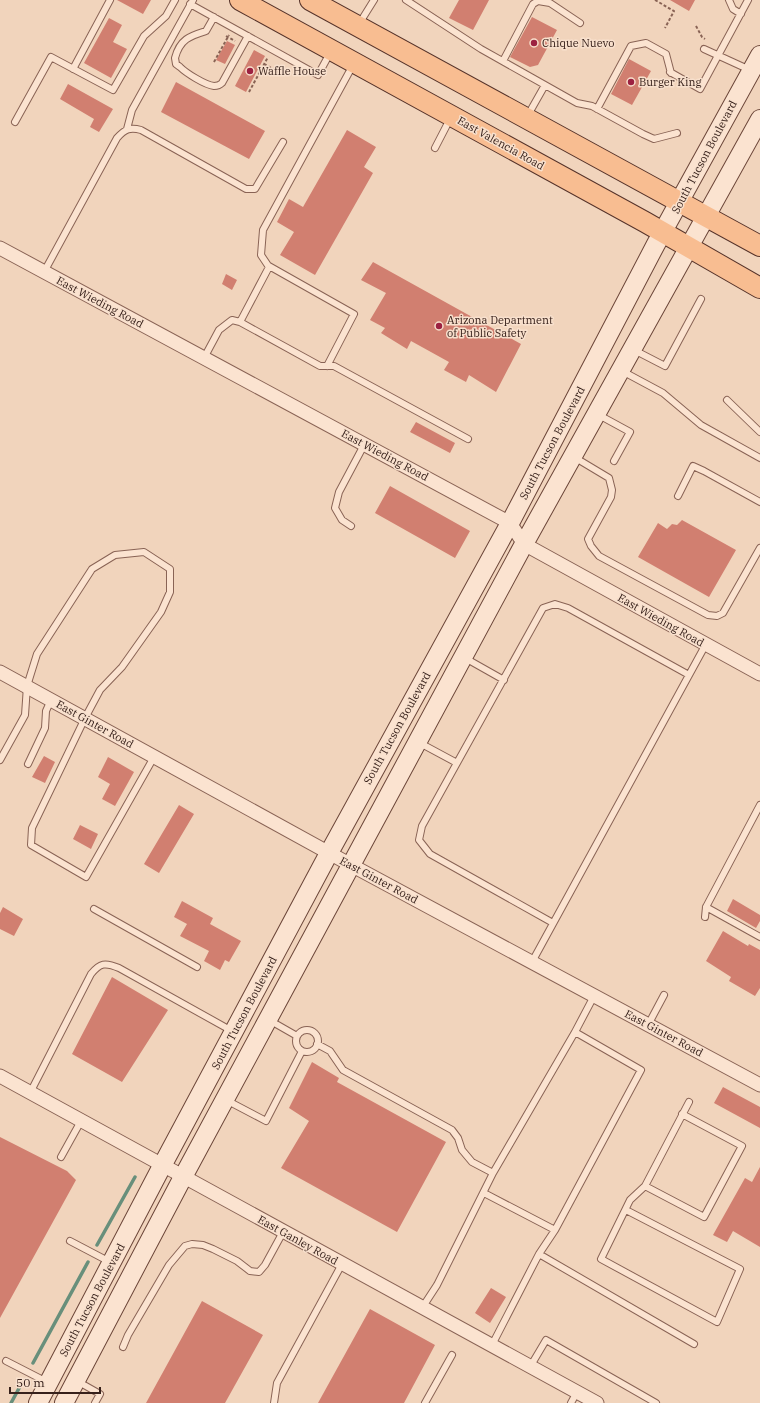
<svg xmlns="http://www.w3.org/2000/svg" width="760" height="1403" viewBox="0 0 760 1403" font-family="'IBM Plex Serif',serif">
<rect width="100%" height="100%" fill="#f1d4bc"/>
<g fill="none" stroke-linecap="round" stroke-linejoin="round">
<path stroke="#688f7b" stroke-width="3.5" d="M97 1245 135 1177
M33 1363 88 1262
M11 1403 23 1381"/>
</g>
<path fill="#d17f70" d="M117 0H151L143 14Z
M459 0H489L473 30 449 18Z
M670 0H695L689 11Z
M532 17 557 30 538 65 530 67 510 57Z
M109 18 122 25 113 42 127 49 111 78 84 63Z
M227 41 235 45 225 64 216 60Z
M254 50 265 56 246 92 235 86Z
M629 59 651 71 632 105 611 94Z
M176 82 265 131 249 159 161 112Z
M68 84 113 109 99 132 90 127 94 119 60 99Z
M347 130 376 147 364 167 373 173 315 275 280 255 294 232 277 222 289 199 303 207Z
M373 262 521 344 496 392 469 375 466 382 444 370 449 362 411 341 407 349 381 333 385 328 370 320 386 293 361 280Z
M226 274 237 280 232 290 222 284Z
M416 422 455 443 450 453 410 432Z
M390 486 470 531 455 558 375 513Z
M682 520 736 550 709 597 638 557 658 523 667 529 672 524 677 525Z
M44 756 55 762 45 783 32 777Z
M108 757 134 772 115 806 102 799 110 784 98 777Z
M179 805 194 814 159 873 144 864Z
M80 825 98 834 91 849 73 839Z
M733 899 760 915V921L756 928 727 911Z
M182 901 213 918 210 924 241 941 229 962 225 960 220 970 204 961 209 951 180 936 187 924 174 917Z
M3 907 23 919 14 936 0 929V913Z
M723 931 748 946 749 944 760 950V988L755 996 729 981 731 977 706 961Z
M112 977 168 1010 122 1082 72 1054Z
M312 1062 339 1078 337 1082 446 1142 397 1232 281 1168 309 1121 289 1108Z
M723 1087 760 1107V1128L714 1103Z
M0 1137 67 1171 76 1180 0 1318Z
M760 1167V1247L733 1231 727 1242 713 1235 745 1178 752 1182Z
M491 1288 506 1297 490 1323 475 1313Z
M202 1301 263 1335 225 1403H146Z
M370 1309 435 1345 404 1403H318Z"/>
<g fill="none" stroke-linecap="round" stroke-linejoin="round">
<defs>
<path id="lane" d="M406 0 481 49 577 103 592 106 643 134 654 139 677 133
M729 0 733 9 741 14
M190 4 318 75 330 53
M214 17 206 31C190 36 180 39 175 58L176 64 180 67C186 73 205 85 214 86 217 86 220 85 222 83L248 36
M359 24 374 0
M704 49 750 70
M503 61 533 4 538 1 550 3 580 23
M73 69 110 0
M670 72 700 89 748 0
M597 109 631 46 646 43 666 54 671 73
M528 115 545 85
M15 122 51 57 113 90 144 36 166 16 175 0
M127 129 132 110 193 0
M435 148 450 119
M269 266 354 314 327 366
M44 272 117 138C125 129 130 127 141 130L246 189H255L283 142
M240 322 320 366H334L468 439
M634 350 665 366 701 299
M204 358 219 330 232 320 240 322 269 267 261 255 263 230 353 65
M622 371 663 393 701 425 760 458
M727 400 760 432
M597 414 630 432 614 461
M574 457 609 478 612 490 611 497 588 539 591 546 599 556 708 615 717 616 723 613 760 548
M678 496 693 466 704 471 760 502
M351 526 342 520 335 508 339 492 364 445
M465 658 504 680
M418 742 457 763
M0 760 25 715 27 686 37 654 92 569 115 555 144 552 170 569V592L161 612 122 667 100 690 85 718 32 828 31 845 86 877 154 757
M28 764 45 728 46 711 51 700
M760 805 706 907 760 937
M94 909 197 967
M705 917 706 907
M553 923 430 854 419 840 422 826 543 608 555 604 568 608 689 675
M532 962 706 644
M269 1020 297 1036
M648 1025 664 995
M296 1041a11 11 0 1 1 22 0a11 11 0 1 1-22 0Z
M575 1032 594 996
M317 1044 330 1051 343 1070 452 1130 458 1138 462 1150 472 1162 493 1173 437 1285 422 1308
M30 1093 91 974C100 963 105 962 119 968L232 1031
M226 1100 266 1121 302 1051
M682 1114 742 1146 704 1217 645 1186 689 1102
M61 1157 81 1121
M484 1193 555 1230 641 1070 575 1032 493 1173
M626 1210 740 1269 717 1322 601 1259 630 1200 645 1186
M70 1241 110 1262
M539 1254 694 1344
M492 1345 539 1254 555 1230
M123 1347 128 1335 169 1265 185 1246 192 1244 203 1245 213 1249 237 1261 250 1271 259 1272 265 1265 283 1232
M6 1361 47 1382
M530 1367 546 1340 656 1403
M77 1381 100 1394 95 1403
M274 1403 277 1383 342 1264
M425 1403 452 1355
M571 1403 577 1392"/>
<path id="street" d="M0 248 510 523 524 544 760 674
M0 672 351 865 760 1085
M0 1076 597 1403"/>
<path id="secondary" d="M38 1403 162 1166 329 853 510 523 656 244 760 55
M64 1403 183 1177 524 544 760 119"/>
<path id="primary" d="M240 0 645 222 760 288
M310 0 760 246"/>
</defs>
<use href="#lane" stroke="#896355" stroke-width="8"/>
<use href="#street" stroke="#896355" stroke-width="15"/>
<use href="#secondary" stroke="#6b4538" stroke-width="20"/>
<use href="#primary" stroke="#56332a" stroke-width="22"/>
<path stroke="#896355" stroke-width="2" stroke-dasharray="3 2" stroke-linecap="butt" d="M655 0 674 11 665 28
M696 26 702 37 705 39
M226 36 235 41
M214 62 229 35
M264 64 278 72
M249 92 268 57"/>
<use href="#lane" stroke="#fbe3d0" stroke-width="6"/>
<use href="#street" stroke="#fbe3d0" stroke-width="13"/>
<use href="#secondary" stroke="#fbe3d0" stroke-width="18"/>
<use href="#primary" stroke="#f8bd91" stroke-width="20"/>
</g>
<g fill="#9c2141" stroke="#f8e0cd" stroke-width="1.5">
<circle cx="534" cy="43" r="4"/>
<circle cx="250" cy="71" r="4"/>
<circle cx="631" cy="82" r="4"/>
<circle cx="439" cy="326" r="4"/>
</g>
<g text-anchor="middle" stroke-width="3" stroke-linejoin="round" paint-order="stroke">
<g font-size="11" fill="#37211b" stroke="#f8e0cd" text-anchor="start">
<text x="542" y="47">Chique Nuevo</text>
<text x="258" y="75">Waffle House</text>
<text x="639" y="86">Burger King</text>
<text x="447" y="324">Arizona Department<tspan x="447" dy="13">of Public Safety</tspan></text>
</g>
<g font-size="11" fill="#37211b" stroke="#f8e0cd">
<text transform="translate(501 143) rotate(29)" y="4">East Valencia Road</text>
<text transform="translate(704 157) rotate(-62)" y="4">South Tucson Boulevard</text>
<text transform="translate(100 302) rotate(28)" y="4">East Wieding Road</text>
<text transform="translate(552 443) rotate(-62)" y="4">South Tucson Boulevard</text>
<text transform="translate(385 455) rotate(28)" y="4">East Wieding Road</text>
<text transform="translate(661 620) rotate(29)" y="4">East Wieding Road</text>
<text transform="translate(95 724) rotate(29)" y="4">East Ginter Road</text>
<text transform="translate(397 728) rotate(-61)" y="4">South Tucson Boulevard</text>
<text transform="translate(379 880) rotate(28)" y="4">East Ginter Road</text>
<text transform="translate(244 1013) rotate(-62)" y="4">South Tucson Boulevard</text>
<text transform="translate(664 1033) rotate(28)" y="4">East Ginter Road</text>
<text transform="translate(298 1240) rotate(29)" y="4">East Ganley Road</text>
<text transform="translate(92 1300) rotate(-62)" y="4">South Tucson Boulevard</text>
</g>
</g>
<path d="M10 1387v6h90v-6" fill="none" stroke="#37211b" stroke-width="2"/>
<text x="16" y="1387" font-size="12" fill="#37211b" stroke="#f8e0cd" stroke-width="3" paint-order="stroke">50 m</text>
</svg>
